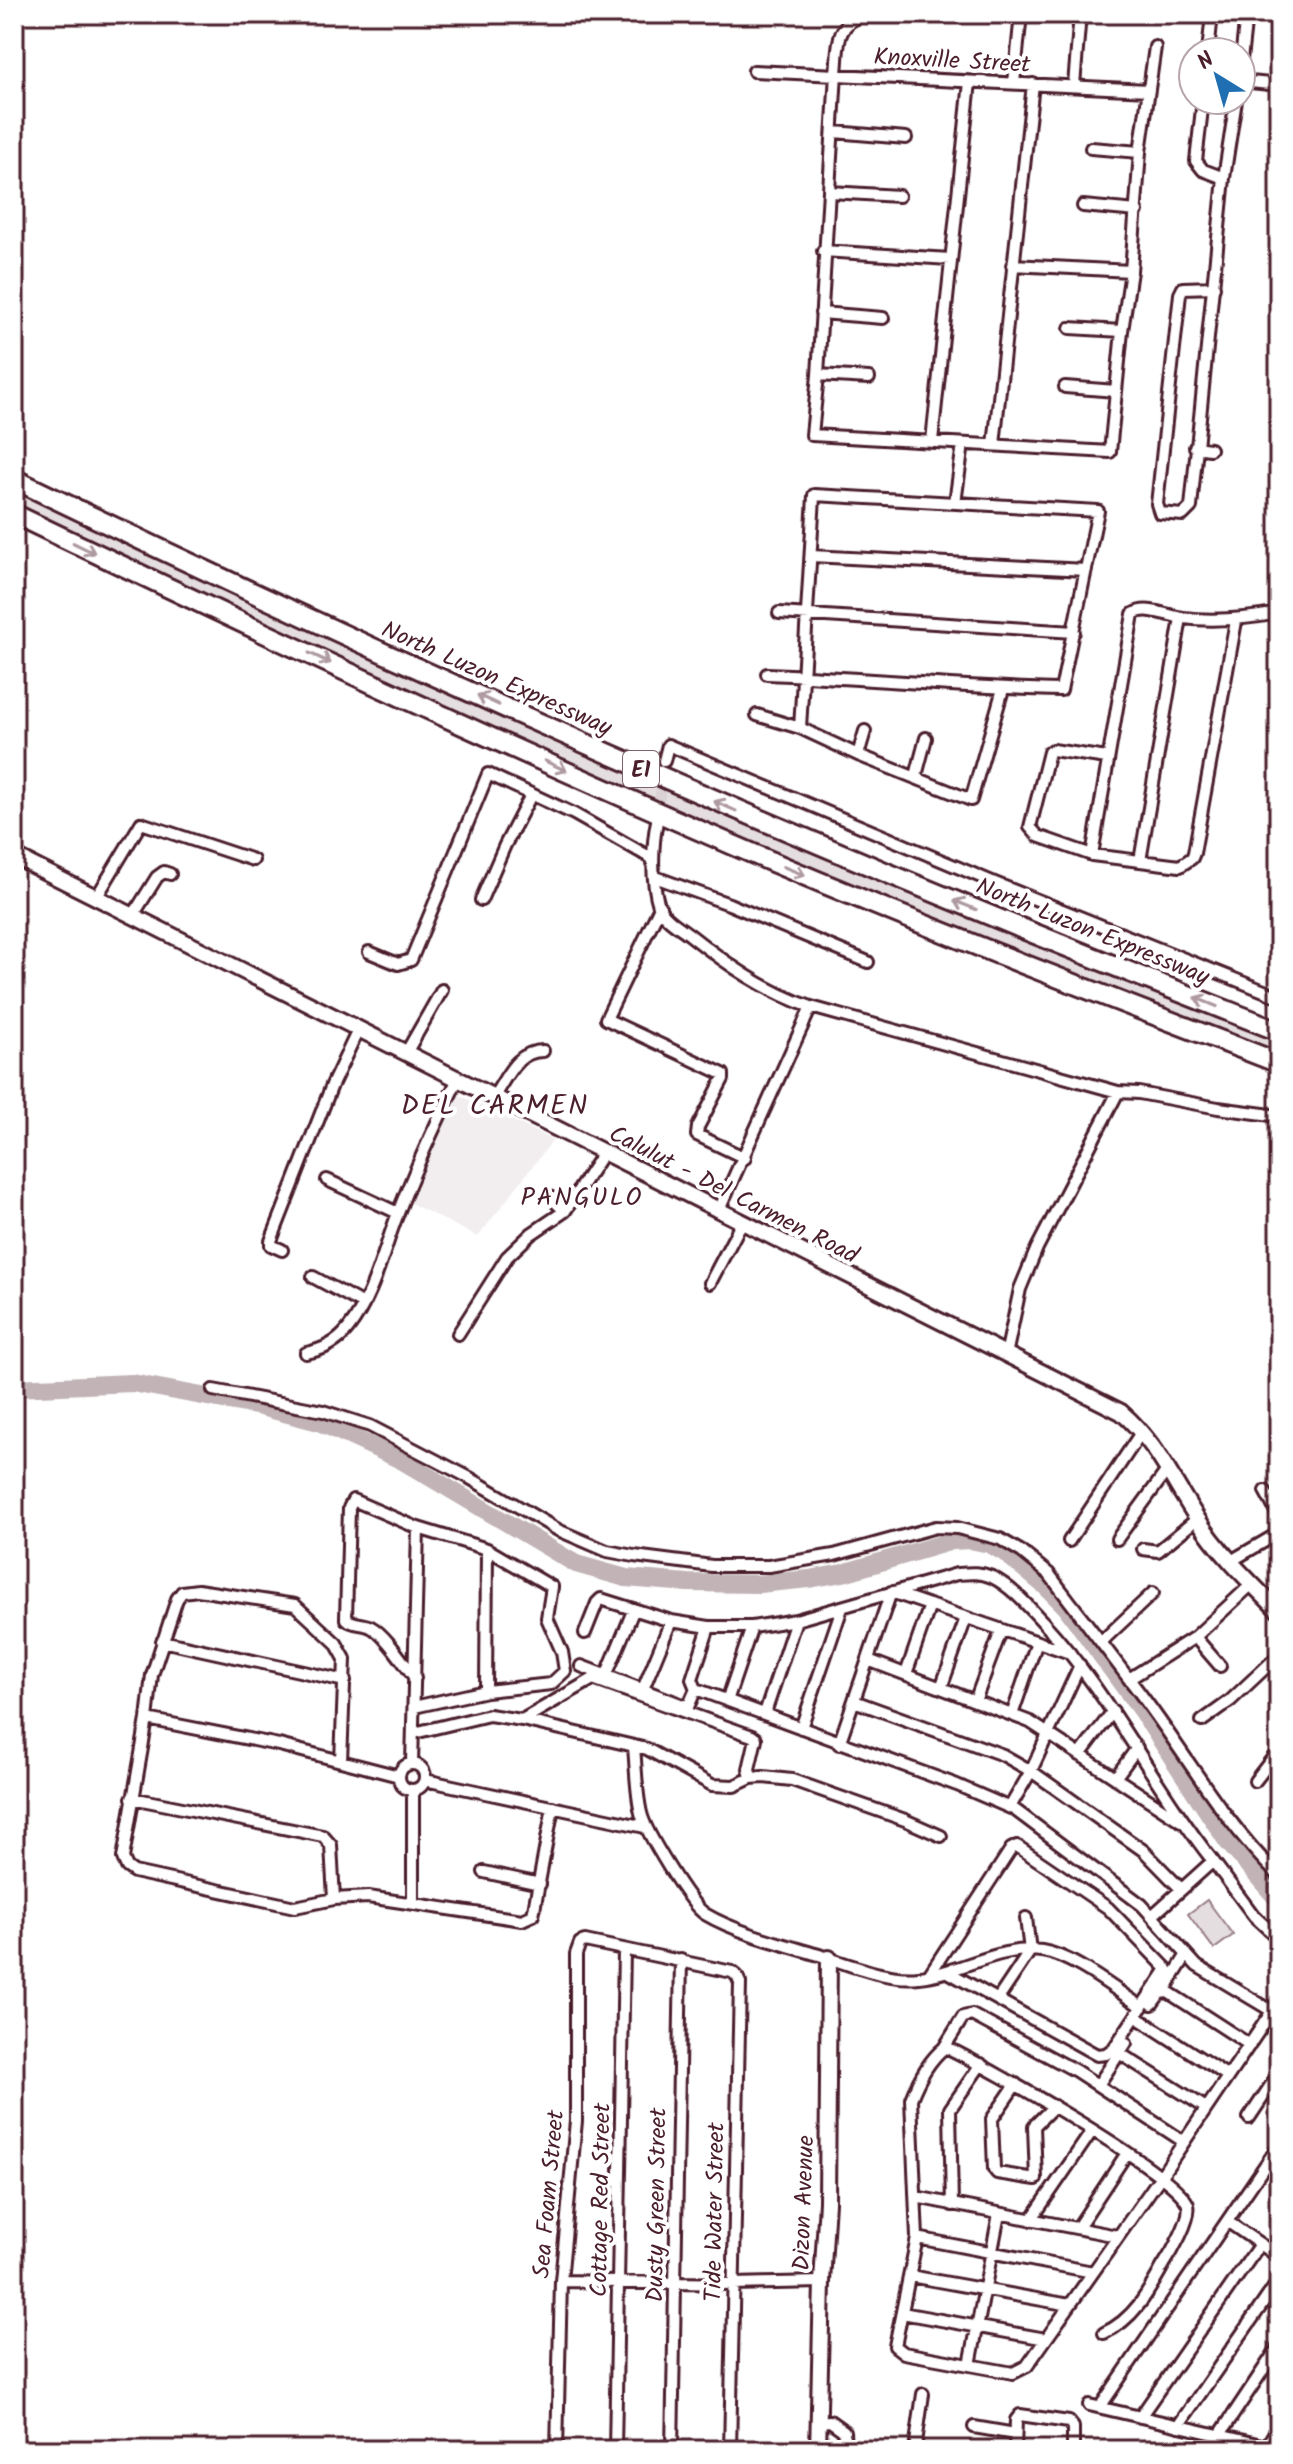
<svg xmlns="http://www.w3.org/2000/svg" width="1293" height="2464" viewBox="0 0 1293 2464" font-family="Kalam,sans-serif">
<rect width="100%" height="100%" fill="#fff"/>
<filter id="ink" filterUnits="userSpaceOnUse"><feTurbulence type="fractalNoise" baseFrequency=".0125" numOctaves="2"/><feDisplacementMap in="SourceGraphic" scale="16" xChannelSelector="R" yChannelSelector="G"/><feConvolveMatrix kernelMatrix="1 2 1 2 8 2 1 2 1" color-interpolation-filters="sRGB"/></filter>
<g filter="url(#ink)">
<path fill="#f2eeef" d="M455 1093 553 1140 478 1237 410 1203Z"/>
<path fill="#e5dee0" stroke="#987e86" stroke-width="2" d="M14 487 1279 1037V1060L745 842 376 678 14 507Z
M1207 1900 1233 1935 1214 1949 1188 1914Z"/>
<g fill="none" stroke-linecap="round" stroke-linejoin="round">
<path stroke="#c1b3b6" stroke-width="18" d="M14 1388 132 1383 261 1407 319 1422 401 1460 576 1564 626 1578 688 1583 759 1584 809 1579 843 1573 952 1541 970 1540 989 1544 1005 1553 1045 1586 1066 1607 1143 1713 1227 1841 1279 1901"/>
<path stroke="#dbd2d5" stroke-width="10" stroke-dasharray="10 5" stroke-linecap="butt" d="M658 815 662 775"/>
<defs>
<path id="street" d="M864 14C834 25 839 46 836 73L818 375 812 435 1110 452 1122 331 1131 271 1140 152 1155 47
M1208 52 1212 14
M1241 60 1246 14
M754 71 1149 90
M1241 81 1279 85
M1014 83 1021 14
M1074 85 1080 14
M1203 100 1196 161 1203 170 1224 178
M834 132 906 138
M1091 148 1140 152
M830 192 899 196
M1083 206 1137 211
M823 251 950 259
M1012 265 1131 271
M1214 287 1183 288 1180 294 1157 504 1160 513 1183 515 1191 507 1224 178 1236 100
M821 313 883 318
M1070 328 1122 331
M818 375 869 378
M1065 387 1116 391
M932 441 970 82
M994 445 1033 84
M1195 447 1210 449
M955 503 963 444
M811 556 1086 570
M779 613 1074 632
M767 674C865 678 963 688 1061 690L1098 511 814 495C810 573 805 651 800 728
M757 715 800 728 858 755 971 800 1003 689
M858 755 865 731
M1107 758 1053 750 1049 752 1030 827 1038 836 1092 855 1180 866 1192 858 1194 853 1236 621
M664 761 668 745 995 883 1279 997
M916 776 926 738
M657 821C652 846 651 881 659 906 664 919 680 927 690 935 728 965 765 991 811 1007L1118 1092 1139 1093 1218 1108 1279 1116
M1092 855 1133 614C1147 605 1167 616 1183 618 1216 622 1246 619 1279 613
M1140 861 1181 618
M655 877 729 904 868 962
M96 898 141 823 253 860
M481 900 505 845 531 795
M660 907 606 1019 723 1074V1079L698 1127 697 1135 745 1158
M132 917 157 877 164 872 170 874
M369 952 398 964 411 960 488 774 574 814 653 859
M406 1053 442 990
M494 1096C507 1077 516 1051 543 1051
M327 1180 398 1213
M550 1197 565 1211
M719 1210 811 1007
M282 1250 271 1245V1241L332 1085 359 1028
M313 1277 363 1304
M710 1283 742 1222
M458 1334 507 1257 531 1234 565 1211 603 1153
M306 1353C322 1350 338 1342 348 1329 372 1299 382 1256 395 1221 413 1173 435 1125 458 1079
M1006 1355 1020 1289 1037 1248 1118 1092
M213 1390 323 1411 370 1426 468 1477 558 1530 607 1551 634 1556 712 1566H769L834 1555 936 1527 957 1528 1000 1539 1022 1552 1049 1574 1129 1679 1195 1637 1252 1584
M1265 1491 1279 1517
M1117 1539 1168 1469
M1069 1541 1142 1431
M1143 1549 1158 1551 1197 1519
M1231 1561 1279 1533
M709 1627 692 1679 696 1689 957 1785 1015 1810 1142 1905 1197 1966 1272 2011
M585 1633 597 1603 601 1599 671 1621 709 1627H752L796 1620 957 1574C970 1573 980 1572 992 1577 1012 1587 1028 1606 1043 1622 1110 1694 1152 1784 1213 1861
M1195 1637 1220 1666
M162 1641 345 1681
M1101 1642 1153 1593
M868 1660 1030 1722 1181 1821
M581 1666 688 1707 696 1689
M906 1674 930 1605
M606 1676 633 1611
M1129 1679C1180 1743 1219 1818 1279 1876
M941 1688 966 1618
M643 1689 671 1621
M486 1691 487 1549
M728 1698 752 1627
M854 1701 1003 1755 1031 1771 1144 1851 1181 1889
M975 1701 1001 1631
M414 1707 486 1691 551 1684 565 1671 562 1652 547 1618 552 1587 487 1549 418 1528 353 1500 349 1508 346 1619C354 1625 363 1623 371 1627 386 1635 404 1664 415 1678
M765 1713 796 1620
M1012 1715 1037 1642
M147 1719 279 1745 399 1776
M522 1720 593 1679 752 1736 756 1739 749 1769 751 1778
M1202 1721 1230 1701 1279 1655
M801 1728 842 1608
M414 1733 489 1715 522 1720 647 1749 712 1785 734 1786 751 1778 763 1777 792 1780 905 1820 941 1836
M839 1744 891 1592 1070 1653
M634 1747C636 1768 636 1792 641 1813 645 1831 689 1904 705 1914 735 1932 785 1945 819 1955 849 1964 887 1981 919 1977 961 1973 998 1945 1042 1951 1074 1956 1114 1989 1142 2007
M1080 1755 1113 1711
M341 1761 345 1659 336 1643 295 1605 198 1590 182 1592 177 1599 152 1675 147 1719 123 1858 127 1867 134 1872 295 1907 334 1899 368 1897 522 1920 533 1915 553 1807
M399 1777a13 13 0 1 1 26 0a13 13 0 1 1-26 0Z
M412 1764 418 1528
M1115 1778 1137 1748
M425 1780 645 1827
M1255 1781 1279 1750
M132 1798 323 1836 331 1845 334 1899
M1010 1807 1031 1771 1080 1665
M484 1872 540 1884
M413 1902V1791
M1152 1916 1213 1861 1254 1916 1279 1939
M929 1975 1011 1849 1017 1846 1108 1908 1167 1969 1114 2048 1106 2054 1097 2055 948 1972
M1164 1991 1186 1956
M998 1999 1030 1951 1026 1918
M1152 2004 1160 1993 1168 1992 1250 2045
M1141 2020 1228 2076
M944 2048 963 2017 972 2015 1076 2071 1183 2141
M1119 2053 1206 2108
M1016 2084 992 2119 994 2169 997 2173 1036 2179 1034 2126 1054 2106
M1098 2085 1126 2043
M1249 2118 1279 2073
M916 2200 921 2198 1117 2236
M952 2205 950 2109 981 2064
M1031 2220 1092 2131
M1228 2222 1279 2257
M1078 2227 1127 2153
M917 2238 1093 2272
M910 2276 1070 2305
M561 2281 733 2284 822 2282
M902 2313 1046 2339
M1104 2333C1133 2320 1148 2293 1163 2266 1171 2254 1192 2218 1188 2205 1179 2174 987 2067 950 2049L944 2048C929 2060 918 2081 911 2099L917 2238 895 2346 904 2353 1013 2373 1027 2366 1161 2176 1279 2001
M970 2365 999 2214
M1089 2405 1279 2449
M1100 2407 1279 2145
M1140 2417 1260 2244
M818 2422 830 2421 844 2431 845 2450
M1178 2426 1279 2280
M974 2427 1015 2434
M1219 2436 1279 2346
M1267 2445 1279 2426
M557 2450 561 2281 576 2121V1954L580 1943 585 1941 732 1972 737 1976 740 1983 730 2450
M615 2450 624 1951
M672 2450 681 1960
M915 2450 923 2394
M1015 2450 1016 2420 1020 2415 1069 2422 1073 2427V2450"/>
<path id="secondary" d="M14 856 1121 1412C1156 1442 1172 1480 1197 1518 1219 1553 1250 1582 1279 1611
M818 2450 822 2282 827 2202 829 1958"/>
<path id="highway" d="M14 479C428 680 850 864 1279 1031
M14 514C270 637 528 758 789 869 951 937 1115 1000 1279 1063"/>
</defs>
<use href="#street" stroke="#4a1f2b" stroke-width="16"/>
<use href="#secondary" stroke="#4a1f2b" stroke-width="20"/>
<use href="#highway" stroke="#4a1f2b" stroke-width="24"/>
<use href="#street" stroke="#fff" stroke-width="10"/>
<use href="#secondary" stroke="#fff" stroke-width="14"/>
<use href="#highway" stroke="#fff" stroke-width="18"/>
</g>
<defs><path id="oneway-shaft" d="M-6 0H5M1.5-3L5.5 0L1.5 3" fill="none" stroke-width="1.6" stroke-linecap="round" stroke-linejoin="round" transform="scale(2)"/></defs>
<g stroke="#ae9aa0">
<use href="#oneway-shaft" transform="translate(84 548) rotate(26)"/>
<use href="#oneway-shaft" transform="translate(320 658) rotate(25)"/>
<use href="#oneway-shaft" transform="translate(488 700) rotate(-155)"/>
<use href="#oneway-shaft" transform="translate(556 766) rotate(25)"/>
<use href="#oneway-shaft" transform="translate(725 806) rotate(-156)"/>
<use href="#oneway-shaft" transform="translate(794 871) rotate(22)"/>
<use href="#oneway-shaft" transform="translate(965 905) rotate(-158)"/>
<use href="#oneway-shaft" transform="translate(1206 1002) rotate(-158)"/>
</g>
</g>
<g text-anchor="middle" stroke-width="8" stroke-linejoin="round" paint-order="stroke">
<rect fill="#fff" stroke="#80626b" stroke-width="2" x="623" y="751" width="36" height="36" rx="6"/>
<g font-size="22" font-weight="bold" fill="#4a1f2b">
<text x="641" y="777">E1</text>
</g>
<g font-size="24" fill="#4a1f2b" stroke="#fff">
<text transform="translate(952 60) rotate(3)" y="8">Knoxville Street</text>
<text transform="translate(497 678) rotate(24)" y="8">North Luzon Expressway</text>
<text transform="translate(1093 931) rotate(22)" y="8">North Luzon Expressway</text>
<text transform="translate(734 1194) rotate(27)" y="8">Calulut - Del Carmen Road</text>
<text transform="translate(548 2194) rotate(-85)" y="8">Sea Foam Street</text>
<text transform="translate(600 2200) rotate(-89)" y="8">Cottage Red Street</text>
<text transform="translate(803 2203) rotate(-88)" y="8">Dizon Avenue</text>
<text transform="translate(656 2205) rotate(-89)" y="8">Dusty Green Street</text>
<text transform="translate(714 2212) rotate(-89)" y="8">Tide Water Street</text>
</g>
<g font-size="26" letter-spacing="2" fill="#4a1f2b" stroke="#fff">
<text x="582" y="1205">PANGULO</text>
</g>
<g font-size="28" letter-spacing="2" fill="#4a1f2b" stroke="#fff">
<text x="495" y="1114">DEL CARMEN</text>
</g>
</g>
<rect width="1293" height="2464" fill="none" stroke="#fff" stroke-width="48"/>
<rect x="24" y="24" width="1245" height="2416" fill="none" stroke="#4a1f2b" stroke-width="3" filter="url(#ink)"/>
<g transform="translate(1217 76) rotate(323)"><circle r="38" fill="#ffffff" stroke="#b7a5aa" stroke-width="2"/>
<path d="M0-6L14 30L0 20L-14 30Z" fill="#1f6fb2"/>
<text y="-12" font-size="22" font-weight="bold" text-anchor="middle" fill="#4a1f2b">N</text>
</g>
</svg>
